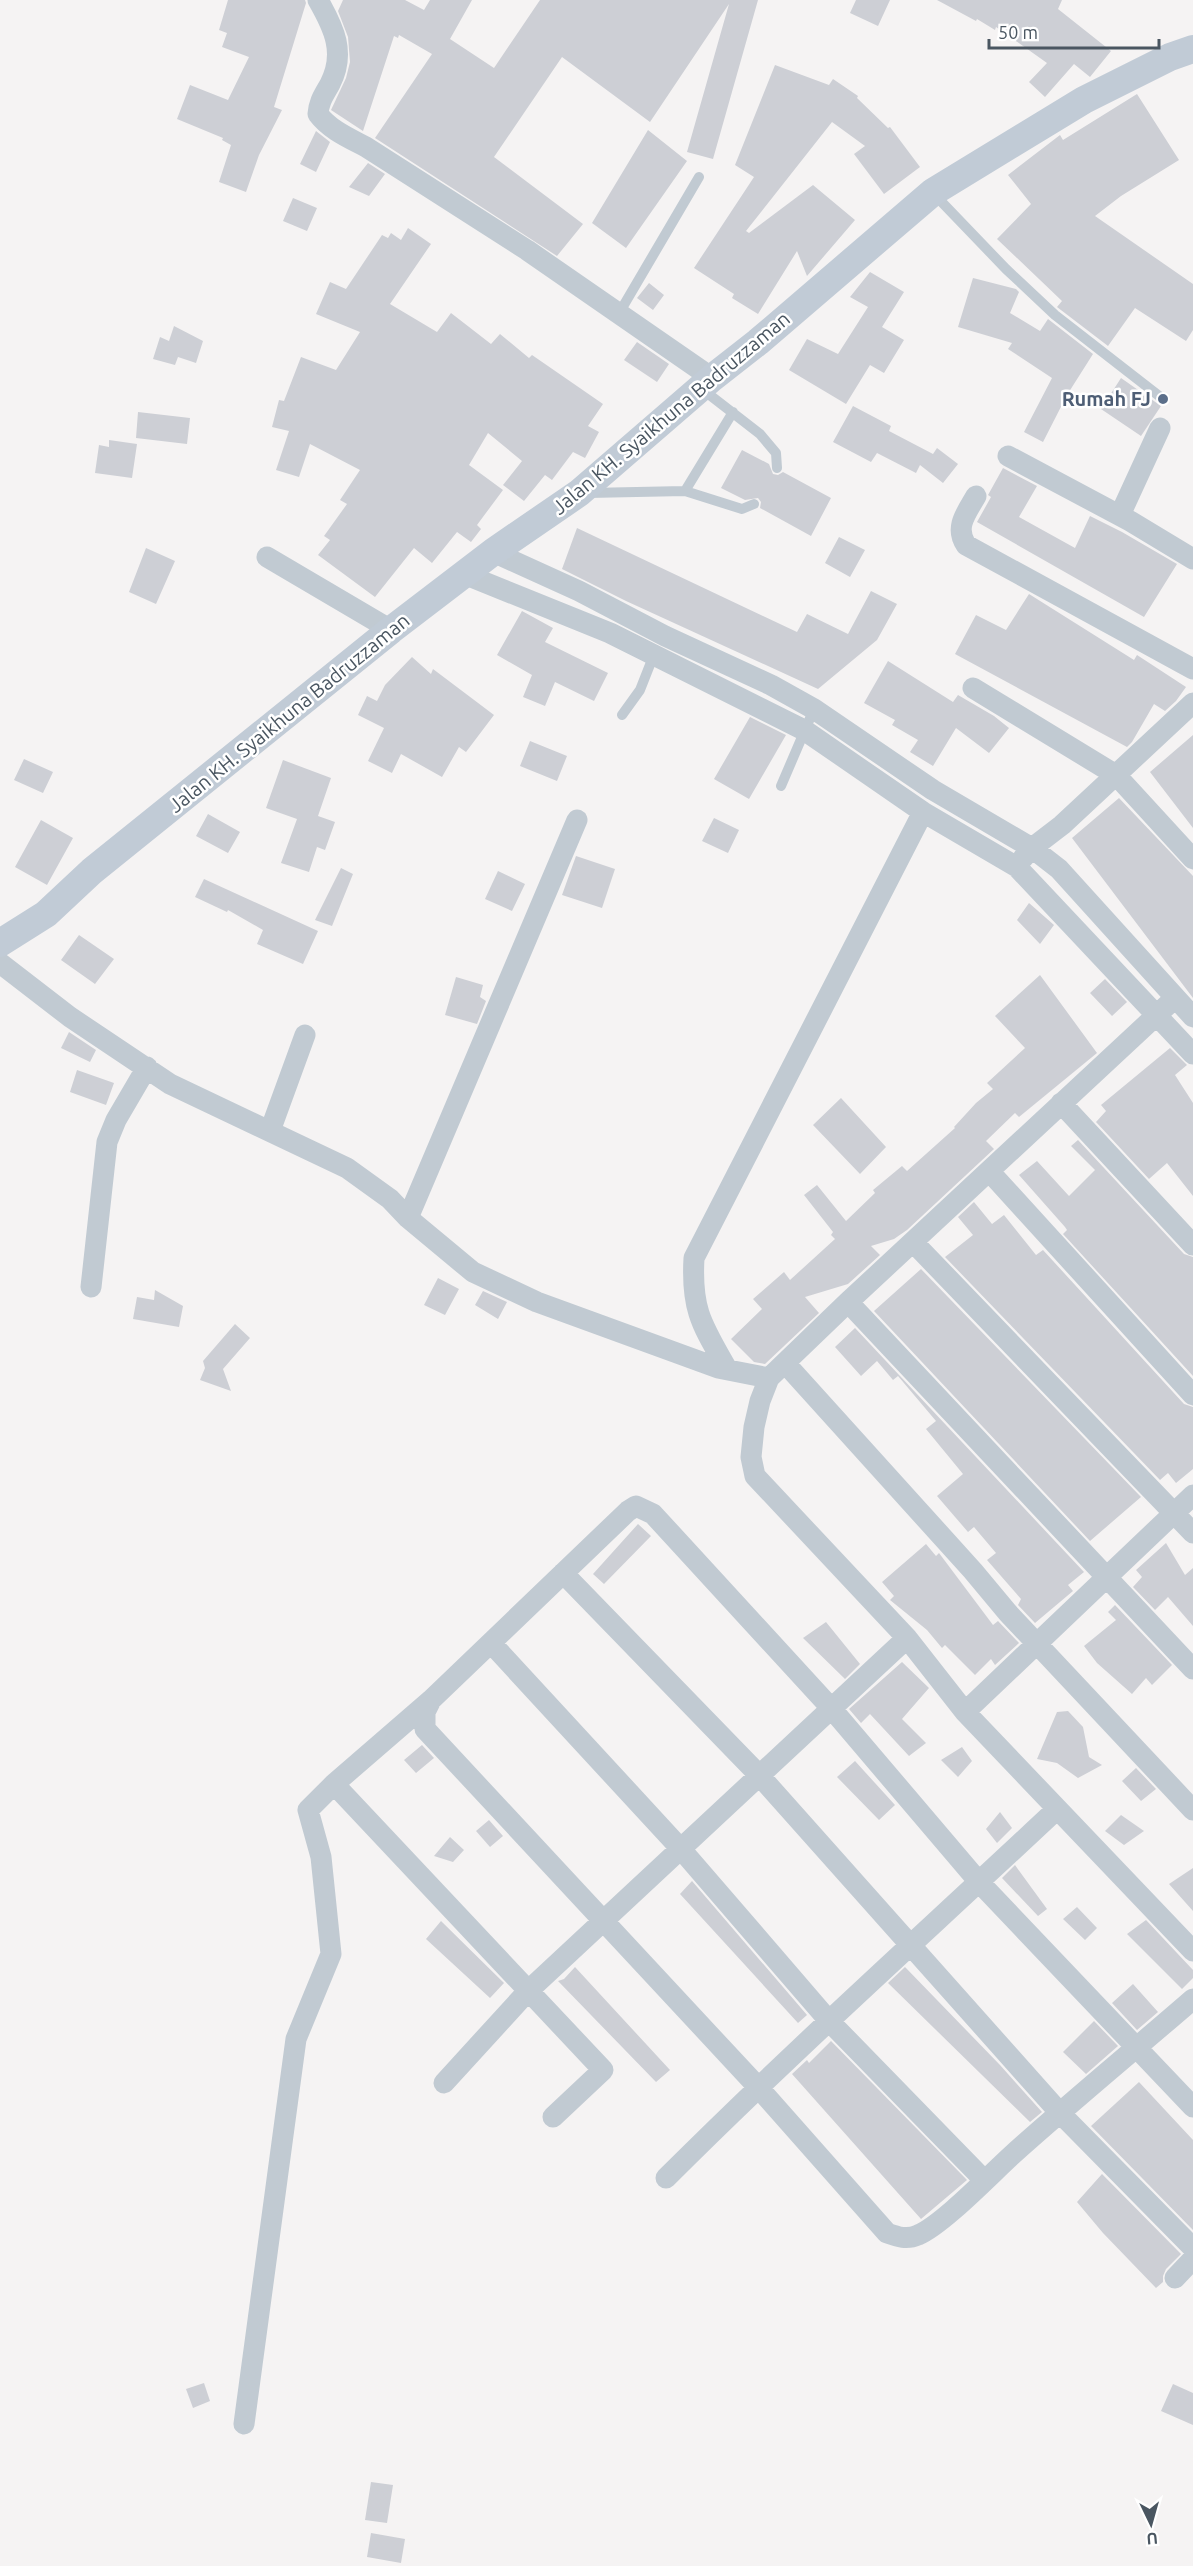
<svg xmlns="http://www.w3.org/2000/svg" width="1193" height="2566" viewBox="0 0 1193 2566" font-family="Ubuntu,sans-serif">
<rect width="100%" height="100%" fill="#f5f3f3"/>
<path fill="#cdcfd5" d="M228 0H305L306 3 274 107 282 110 259 155 246 192 219 182 231 145 222 140 223 138 177 119 190 85 228 100 249 57 222 47 227 33 219 30Z
M343 0H405L424 10 430 0H472L450 39 494 68 540 0H758L713 159 687 152 729 4 650 122 562 57 494 157 583 224 557 256 375 138 432 54 399 35 398 38 394 36 363 131 331 110 346 78 350 62 348 37 338 11Z
M856 0H890L878 26 850 13Z
M937 0H1062L1058 9 1111 51 1090 77 1074 64 1045 97 1029 82 1047 63 996 27 995 30 977 19 976 21Z
M775 65 829 85 833 79 858 96 857 98 888 128 890 127 920 167 884 194 854 154 865 146 832 122 746 231 749 233 813 185 855 220 807 276 797 251 758 314 732 298 734 294 694 268 754 177 735 165Z
M1137 94 1179 160 1121 196 1095 216 1193 284V330L1186 341 1135 308 1108 346 1057 307 1062 301 997 239 1031 204 1008 175 1060 135 1063 140Z
M648 130 687 161 626 248 592 223Z
M316 131 330 142 316 172 300 164Z
M368 163 385 174 369 196 349 187Z
M293 198 317 208 307 231 283 221Z
M408 228 431 244 390 304 437 332 451 313 491 344 500 334 529 358 532 355 603 404 588 426 599 432 585 458 573 452 552 480 545 475 524 501 503 485 522 461 488 433 469 465 503 490 477 525 481 529 471 542 457 532 432 563 414 548 375 597 318 555 330 540 324 536 347 504 340 500 360 470 310 444 299 477 276 470 289 431 272 427 279 400 284 401 301 357 336 370 360 332 316 314 330 282 346 289 382 235 388 238 391 233 401 240Z
M870 272 904 292 882 327 904 340 884 373 870 365 846 404 789 370 807 339 838 354 868 307 850 297Z
M973 278 1016 289 1019 292 1010 313 1040 331 1048 319 1093 354 1067 395 1043 442 1024 432 1052 378 1008 349 1012 343 958 327Z
M649 283 664 295 653 310 637 298Z
M174 326 203 341 196 363 178 357 175 365 153 359 160 337 169 341Z
M637 342 669 364 657 382 624 360Z
M1121 378 1161 406 1141 436 1101 409Z
M853 406 891 426 889 431 933 454 937 448 958 464 943 483 920 465 916 473 877 453 871 462 833 442Z
M138 412 190 418 187 444 136 438Z
M109 440 137 444 132 478 95 473 99 445 109 447Z
M742 450 769 464 773 474 778 475 783 472 831 498 811 536 760 508 761 502 758 498 745 500 721 488Z
M1003 468 1037 486 1019 517 1075 548 1090 516 1122 532 1177 564 1144 617 977 522 991 497 988 495Z
M577 528 797 632 807 614 848 634 871 591 897 604 877 640 818 689 626 601 562 569Z
M839 537 865 550 850 577 825 563Z
M146 548 175 561 156 604 129 592Z
M1029 594 1134 660 1137 655 1186 687 1176 701 1165 711 1154 704 1132 742 1127 747 955 654 976 615 1006 630Z
M522 611 553 628 545 642 608 673 594 701 555 682 545 706 523 697 532 675 497 655Z
M412 657 431 674 433 669 494 715 466 752 459 747 442 777 401 754 392 773 368 761 384 728 358 715 367 696 377 701 385 685Z
M888 661 953 702 958 695 994 716 1009 728 989 753 956 728 933 766 910 752 918 740 892 725 895 720 864 703Z
M750 717 786 735 749 799 714 779Z
M1193 735V828L1150 772Z
M530 741 567 756 557 781 520 766Z
M24 759 53 772 43 793 14 780Z
M283 760 331 778 318 816 335 822 325 850 317 847 309 872 281 863 297 819 266 808Z
M1119 798 1193 876V998L1072 838Z
M208 814 240 832 228 853 196 836Z
M714 818 739 830 728 853 702 841Z
M41 820 73 838 47 885 15 867Z
M576 856 615 869 602 908 562 895Z
M341 868 353 874 332 926 315 920Z
M498 871 525 884 512 911 485 899Z
M204 879 318 931 303 964 257 944 263 930 228 910 227 912 195 897Z
M1029 903 1054 925 1040 944 1017 920Z
M79 935 114 959 95 984 61 960Z
M1040 975 1097 1053 1019 1117 1015 1113 986 1141 994 1149 907 1230 894 1239 871 1246 880 1255 848 1284 805 1297 819 1313 765 1364 754 1362 731 1339 762 1309 753 1299 784 1272 790 1280 835 1239 831 1235 833 1232 804 1195 817 1185 846 1221 875 1193 873 1190 902 1166 907 1171 955 1128 954 1127 976 1103 993 1089 987 1083 1025 1048 995 1016Z
M456 977 483 985 480 997 486 1001 477 1024 445 1015Z
M1105 979 1127 1002 1112 1016 1090 993Z
M69 1032 96 1050 90 1062 61 1048Z
M1170 1048 1187 1065 1175 1075 1193 1103V1196L1167 1163 1149 1179 1096 1122 1106 1111 1101 1105Z
M77 1070 114 1083 106 1105 70 1092Z
M841 1098 886 1147 860 1174 813 1125Z
M1078 1140 1184 1254 1193 1257V1376L1063 1234 1067 1230 1065 1227 1019 1175 1037 1161 1069 1196 1095 1170 1071 1146Z
M974 1202 992 1224 1004 1215 1036 1255 1043 1250 1184 1404 1193 1407V1469L1176 1483 1168 1473 1160 1480 945 1257 973 1235 958 1217Z
M921 1269 1141 1497 1090 1541 874 1311Z
M438 1278 459 1289 445 1315 424 1305Z
M155 1290 183 1306 179 1327 133 1319 137 1297 154 1300Z
M483 1291 507 1302 498 1319 475 1305Z
M235 1324 250 1338 223 1369 231 1391 200 1380 205 1368 203 1361Z
M855 1328 1084 1572 1068 1585 1073 1591 1035 1623 1018 1605 1021 1599 987 1560 996 1553 974 1527 968 1532 937 1496 963 1474 926 1429 936 1421 898 1376 893 1380 877 1361 861 1376 835 1347Z
M638 1524 651 1536 604 1584 593 1574Z
M1166 1543 1185 1575 1193 1568V1626L1168 1597 1155 1610 1133 1587 1142 1577 1136 1570Z
M926 1544 936 1556 939 1553 993 1625 998 1621 1019 1643 995 1665 991 1659 975 1675 945 1645 942 1648 927 1630 890 1600 894 1596 882 1582Z
M1115 1605 1172 1665 1152 1685 1146 1678 1132 1694 1097 1663 1084 1646 1116 1620 1108 1612Z
M826 1622 860 1664 845 1679 803 1638Z
M902 1662 929 1688 902 1719 926 1743 909 1756 870 1714 861 1723 849 1709Z
M1068 1711 1083 1727 1089 1757 1102 1765 1078 1778 1057 1763 1037 1759 1057 1712Z
M422 1745 434 1758 416 1773 404 1760Z
M962 1747 972 1761 958 1777 941 1760Z
M855 1761 895 1805 879 1820 837 1777Z
M1136 1768 1156 1789 1141 1801 1122 1781Z
M1000 1812 1012 1828 997 1843 986 1829Z
M1121 1815 1144 1831 1124 1845 1105 1831Z
M489 1820 503 1836 490 1847 476 1831Z
M450 1837 464 1850 453 1862 434 1856Z
M1015 1865 1047 1909 1038 1916 1002 1878Z
M1193 1868V1911L1169 1884Z
M692 1881 807 2015 798 2023 680 1894Z
M1077 1907 1097 1928 1085 1940 1063 1919Z
M1146 1920 1193 1970V1978L1182 1989 1127 1934Z
M441 1921 504 1983 490 1998 426 1939Z
M575 1967 670 2070 656 2082 558 1981 564 1979Z
M905 1967 1000 2065 1042 2112 1030 2122 888 1983Z
M1133 1984 1158 2012 1137 2030 1112 2003Z
M1094 2021 1118 2046 1086 2074 1063 2052Z
M831 2041 967 2180 921 2219 792 2074 807 2060 809 2063Z
M1139 2082 1193 2140V2230L1091 2126Z
M1102 2174 1181 2254 1166 2269 1163 2276V2282L1156 2288 1103 2233 1077 2202Z
M204 2383 210 2401 193 2408 186 2389Z
M1173 2384 1193 2393V2425L1161 2411Z
M371 2482 393 2485 387 2523 365 2520Z
M371 2533 405 2539 401 2563 367 2557Z"/>
<g fill="none" stroke-linecap="round" stroke-linejoin="round">
<path stroke="#c1cad2" stroke-width="10" d="M933 193 1006 269 1055 315 1163 399
M618 315 699 177
M702 389 760 434 776 453 777 468
M685 491 733 412
M588 493 685 491 742 509 754 504
M622 715 640 690 655 652
M781 786 814 709"/>
<path stroke="#c1cad2" stroke-width="21" d="M318 0C334 28 346 53 330 84 324 95 319 101 318 114 330 130 349 138 366 147L527 250 712 378
M1008 456 1130 521 1193 559
M976 496C967 512 954 527 966 545L1193 669
M1120 515 1160 428
M493 552 579 591 665 636 771 685 814 709 933 790 1032 848 1059 869 1193 1017
M267 557 391 630
M464 574 610 633 804 730 923 812 1017 867 1193 1054
M973 688 1116 775 1193 859
M1023 858 1032 848 1062 825 1193 703
M0 963 70 1017 170 1084 347 1168 390 1199 408 1218 473 1272 537 1302 718 1368 769 1378
M1175 998 848 1302 769 1378 760 1401 754 1427 751 1457 755 1476 907 1638 965 1712 1193 1951
M1061 1103 1193 1245
M270 1131 305 1035
M989 1171 1193 1395
M408 1218 577 820
M913 1242 1193 1533
M91 1287 107 1142 116 1120 147 1067
M848 1302 1193 1669
M785 1363 973 1571 1008 1613 1193 1810
M727 1369C702 1325 691 1310 694 1258L923 812
M563 1573 759 1775 1060 2113 1193 2248
M491 1643 680 1848 830 2022 984 2180
M965 1712 1193 1495
M334 1784 603 2070 553 2117
M1193 1999C1133 2051 1071 2102 1012 2155 990 2175 942 2225 918 2235 907 2240 898 2237 887 2233L757 2086 425 1729V1712L431 1700 628 1511 636 1506 653 1514 831 1708 979 1882 1193 2107
M444 2083 528 1991 907 1638
M666 2178C793 2051 926 1932 1057 1809
M1175 2278 1193 2259
M244 2424 296 2039 331 1954 321 1857 308 1810 334 1784 431 1700"/>
<path stroke="#c1cbd6" stroke-width="28" d="M0 943 46 914 92 871 391 630 493 552 579 493 712 378 758 342 933 192 1084 100 1170 57 1193 49"/>
</g>
<circle fill="#5c6f8a" stroke="#fff" stroke-width="2" cx="1163" cy="399" r="6"/>
<g text-anchor="middle" stroke-width="5" stroke-linejoin="round" paint-order="stroke">
<g font-size="20" font-weight="bold" fill="#4e5e75" stroke="#fff" text-anchor="end">
<text x="1151" y="406">Rumah FJ</text>
</g>
<g font-size="20" fill="#4a5661" stroke="#fff">
<text transform="translate(671 413) rotate(-40)" y="7">Jalan KH. Syaikhuna Badruzzaman</text>
<text transform="translate(289 713) rotate(-39)" y="7">Jalan KH. Syaikhuna Badruzzaman</text>
</g>
</g>
<g transform="translate(1151 2524) rotate(175)" stroke="#ffffff" stroke-width="4.5" paint-order="stroke">
<path d="M0-4.5L10 22L0 15L-10 22Z" fill="#4a5661"/>
<text y="-9" font-size="16" font-weight="bold" text-anchor="middle" fill="#4a5661">U</text>
</g>
<path d="M989 39v9h170v-9" fill="none" stroke="#4a5661" stroke-width="3"/>
<text x="998" y="39" font-size="18" fill="#4a5661" stroke="#ffffff" stroke-width="4.5" paint-order="stroke">50 m</text>
</svg>
